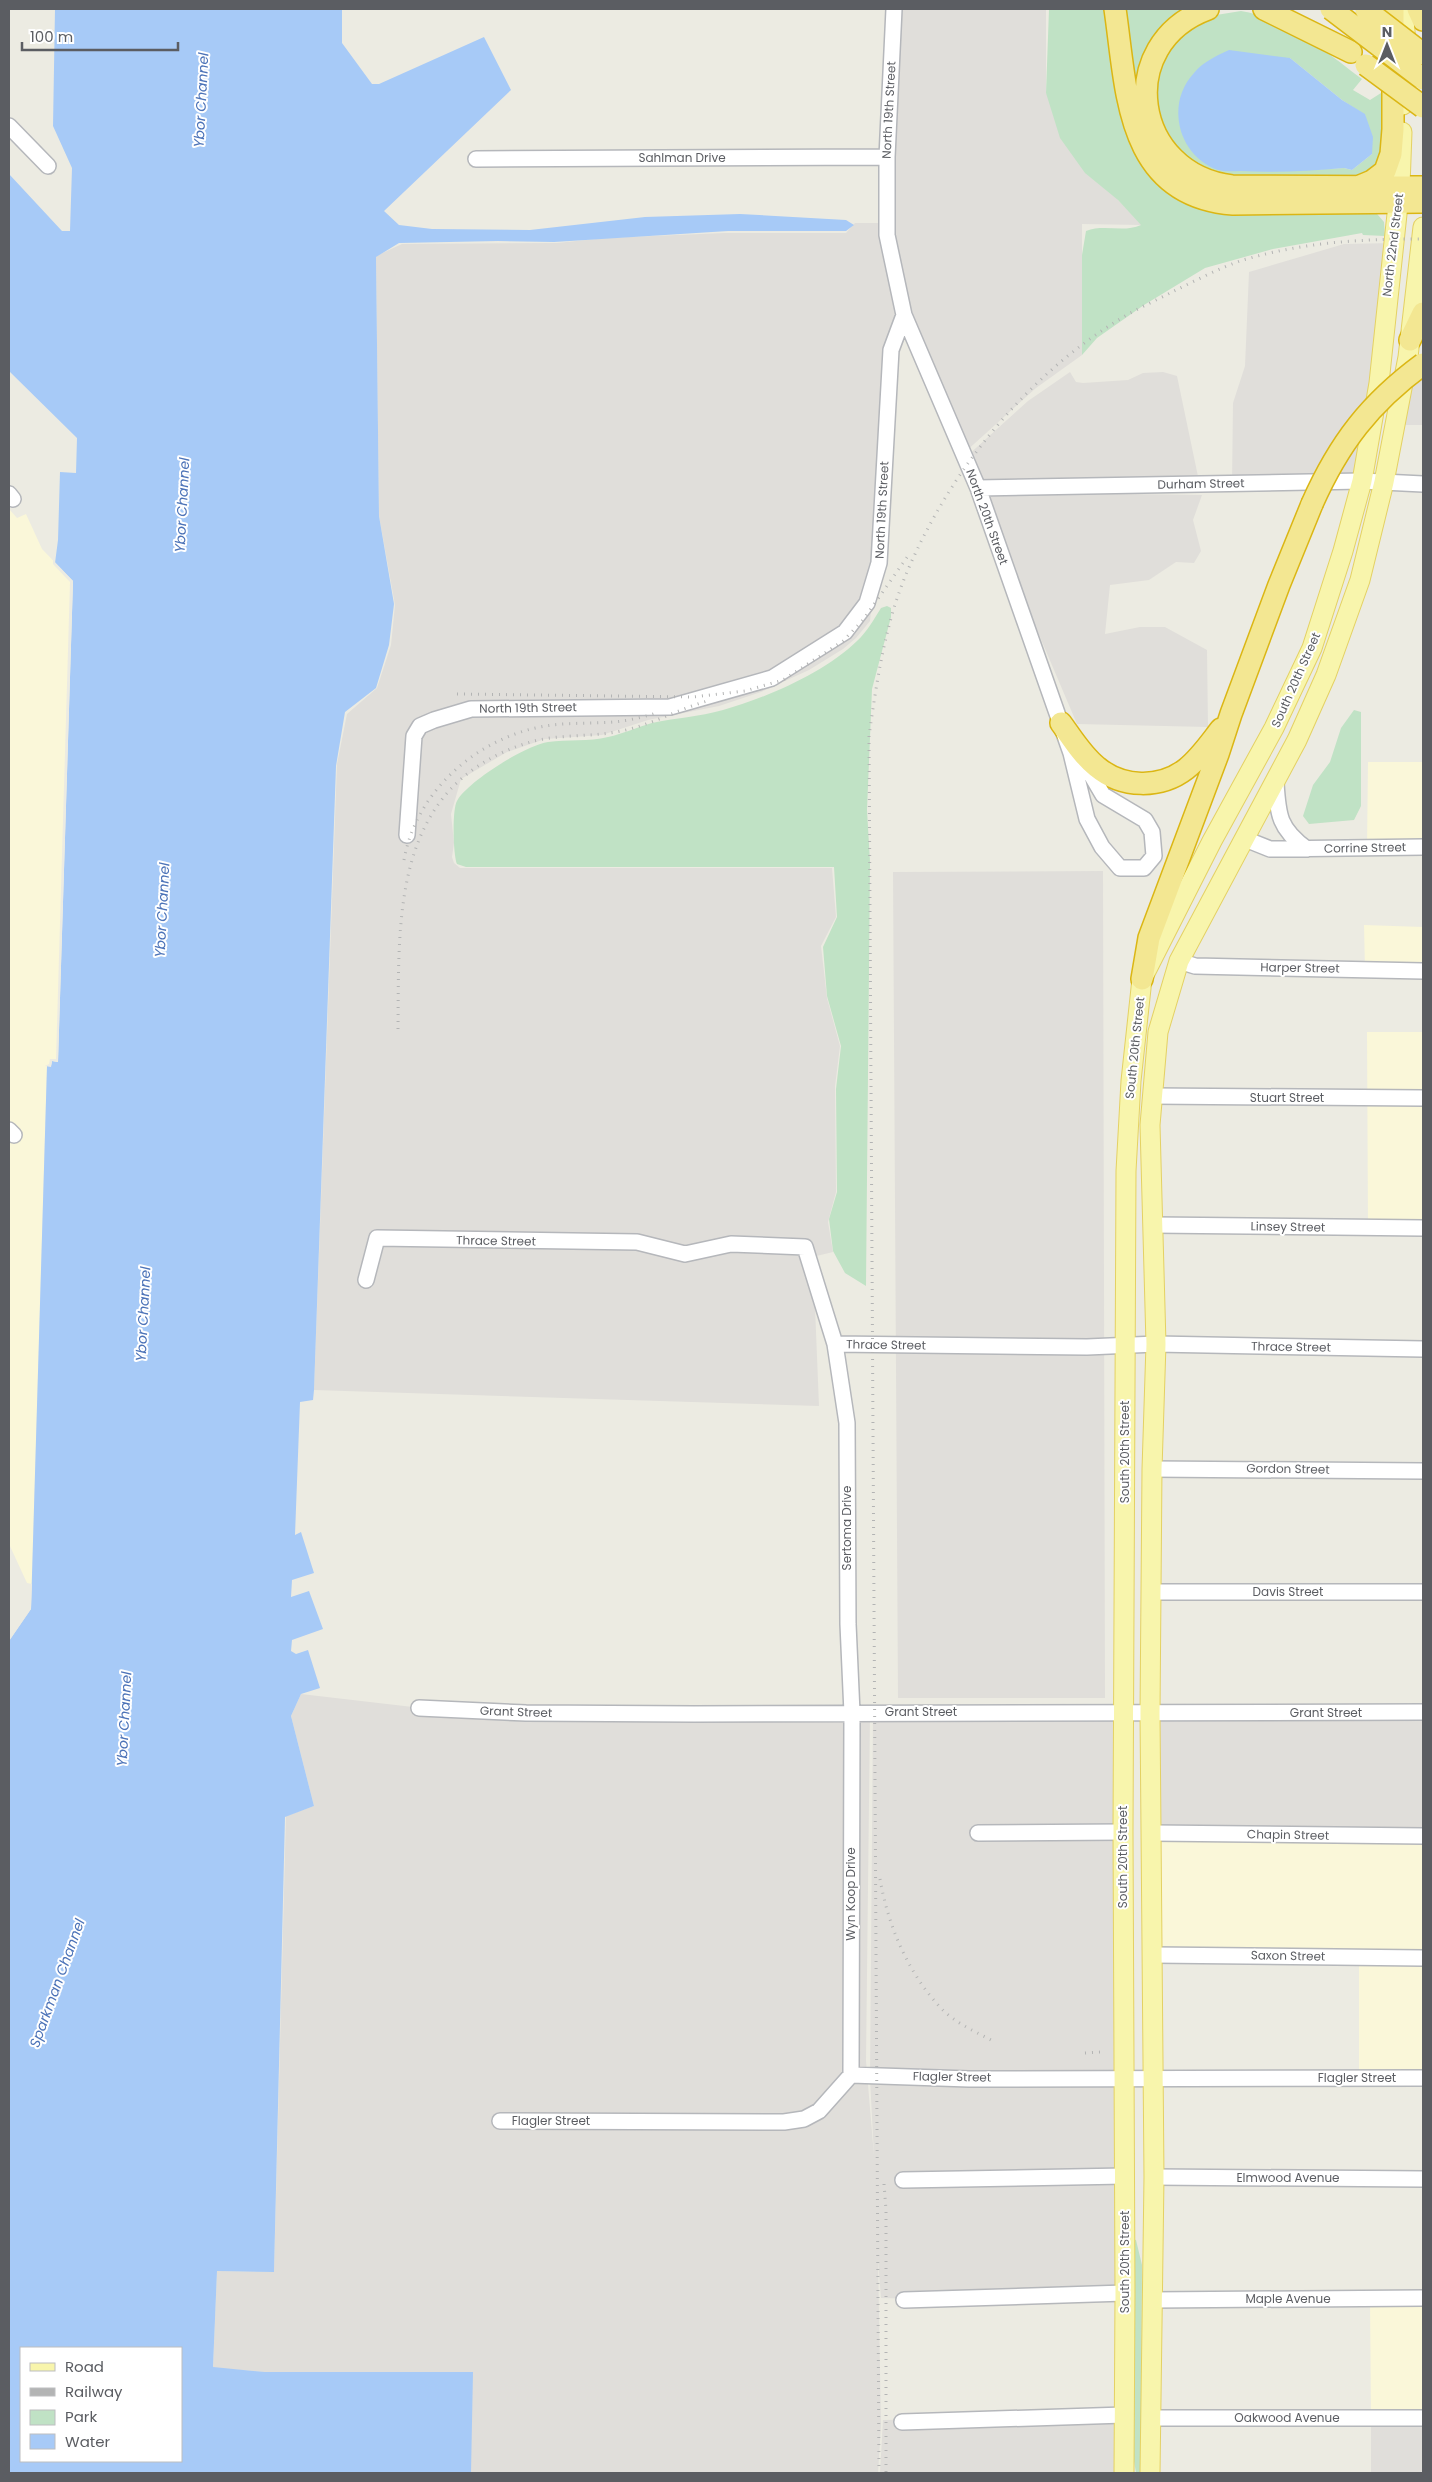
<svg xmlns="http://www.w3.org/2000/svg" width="1432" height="2482" viewBox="0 0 1432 2482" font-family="Poppins,sans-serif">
<rect width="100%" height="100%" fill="#ecebe2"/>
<path fill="#faf7d9" d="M9 509 17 518 26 514 42 549 73 581 58 1062 47 1067 32 1584 27 1583 9 1544Z
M1368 762H1423V847L1367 848Z
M1364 925 1423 927V970H1365Z
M1367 1032H1423V1227H1368Z
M1151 1829 1423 1835V2081L1359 2080V1956L1154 1954Z
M1423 2298V2418H1371L1370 2299Z"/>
<path fill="#e0deda" d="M896 9H1046V93L1118 200 1142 225 1082 224V355L1036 388 964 453 907 314 890 235Z
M855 223H885L901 313 870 621 856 638 843 649 809 670 761 692 719 706 648 720 602 735 545 739 507 752 461 779 451 814 454 843 452 857 454 863 460 868H832L836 917 821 946 827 998 840 1046 835 1086 836 1192 828 1222 833 1252 804 1259 815 1307 819 1406 314 1390 337 764 347 714 377 688 391 645 395 605 379 516 376 256 402 244 557 243 605 238 725 233H846Z
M1394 243 1357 485H1232L1233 403 1245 366 1249 272 1344 244Z
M1413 365H1423V425H1403Z
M1070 372 1076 382 1083 383 1128 380 1143 373 1163 372 1177 376 1200 486 979 485 966 457 1028 401Z
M981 492 1202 495 1193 520 1201 551 1194 563 1176 562 1149 580 1110 585 1105 634 1140 627H1165L1207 650 1208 727 1077 724 1009 564Z
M1103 871 1105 1698H898L893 872Z
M301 1694 430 1709 870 1714 866 2061 874 2156 870 2078 873 1714 1123 1712 1124 2294 960 2300 881 2298 878 2260 881 2425 878 2473H471L265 2372 213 2368 217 2271 274 2272 286 1816 314 1806 291 1716Z
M1423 1712V1835L1151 1829V1716Z
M1128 2416V2473H880L883 2420Z
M1371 2418H1423V2473H1371Z"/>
<path fill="#c0e2c5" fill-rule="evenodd" d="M1049 9H1106L1129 139 1137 158 1147 171 1372 208 1384 222 1385 236 1363 235 1362 233 1273 249 1205 268 1144 305 1097 338 1082 355V255L1086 231C1104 224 1124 233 1141 225L1118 200 1085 173 1060 138 1046 93Z
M1120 9H1193L1152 48 1159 151 1285 195 1149 150Z
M1241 11C1288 19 1326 52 1362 79L1353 90 1370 100 1381 93 1387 98 1384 158 1368 176 1216 179 1161 137 1154 75 1175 38 1210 16ZM1290 58 1342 100 1365 115 1372 154 1352 170 1344 168 1286 171 1219 170Z
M887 606 891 608V617L872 689 867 810 870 862 866 1286 845 1273 833 1251 829 1219 837 1192 836 1089 841 1046 827 996 823 947 837 917 834 867H466L457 864C453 855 452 809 457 801 467 782 526 745 548 742 567 739 589 742 608 737 623 734 637 727 652 723 675 718 699 717 723 710 766 698 824 673 857 641 867 632 874 619 881 608Z
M1354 710 1361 712V806L1354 820 1309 824 1303 816 1313 785 1330 762 1341 728Z
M1132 2239 1136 2240 1142 2265 1141 2473H1136L1132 2449Z"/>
<path fill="#a7caf7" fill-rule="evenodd" d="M55 9H342V43L372 84H379L484 37 511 90 384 211 399 225 432 229 530 230 645 217 740 214 846 220 854 225 846 231H728L554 242 498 241 399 243 376 257 379 516 394 604 389 645 376 688 345 712 336 766 314 1390 313 1400 300 1402 295 1535 301 1532 314 1573 292 1580 291 1597 309 1591 323 1629 292 1640 291 1651 296 1654 308 1650 320 1688 301 1694 291 1716 314 1806 285 1817 274 2272 217 2271 213 2367 265 2372H473L471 2473H9V1641L31 1609 47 1066H51L52 1061 58 1062 73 581 55 563 58 540 60 472 76 473 77 438 9 371V174L62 231H70L72 168 53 126ZM21 2348H181V2461H21Z
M1229 50 1290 58 1342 100 1365 114 1373 137 1372 154 1352 170 1344 168C1310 171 1275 173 1241 171 1234 171 1225 172 1218 170 1178 156 1165 104 1194 73 1203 62 1216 56 1229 50Z"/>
<path fill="#ecebe2" d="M53 560 73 581 58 1062 52 1061 51 1067 45 1066 49 1064 50 1059H56L70 582 53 564Z
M30 1584H32L31 1609 9 1641V1636L29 1608Z"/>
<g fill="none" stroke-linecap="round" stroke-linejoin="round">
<defs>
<path id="minor" d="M894 9 887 157V235L904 315 978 488 1071 753 1087 819 1102 847 1120 868H1144L1154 856 1152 832 1145 820 1103 795 1083 761
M9 126 48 166
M476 159 887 157
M978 488 1362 481 1423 484
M9 494 13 499
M1276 783C1278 815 1279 829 1307 849
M407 835 414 736 420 726 434 720 471 709 670 707 772 678 845 632 867 603 879 563 891 350 904 315
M1245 839 1270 849 1423 847
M1179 961 1195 966 1423 971
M1152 1096 1423 1098
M9 1130 14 1135
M1154 1225 1423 1228
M366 1280 377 1238 637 1242 685 1254 731 1244 805 1247 835 1344 847 1423 848 1624 852 1713 851 2075
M835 1344 1087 1347 1156 1344 1423 1349
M1152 1469 1423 1471
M1152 1592H1423
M419 1708 526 1713 694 1714 1423 1712
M978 1833 1123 1832
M1153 1833 1423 1836
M1154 1955 1423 1958
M500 2121 784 2122 804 2119 819 2111 851 2075 969 2079 1423 2078
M1154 2177 1423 2179
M903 2180 1125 2176
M904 2300 1125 2293
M1153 2300 1423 2298
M1152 2418H1423
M902 2422 1124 2415"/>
<path id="major" d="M1403 9 1406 42 1403 105
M1124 2473 1125 2293 1123 1832 1126 1171 1131 1081 1142 979 1212 841 1274 728 1312 648 1343 551 1362 481 1379 383 1400 186 1402 132
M1150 2473 1154 2177 1150 1714 1152 1469 1156 1344 1150 1125 1158 1032 1179 961 1297 740 1326 675 1360 580 1384 482 1408 357 1423 227"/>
<path id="highway" d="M1115 9C1127 90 1125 196 1233 204L1423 202
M1208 9C1113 44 1133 174 1232 186L1423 187
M1264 9 1351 52
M1418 9 1423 20
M1360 186 1372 181 1385 171 1391 154 1393 129V9
M1410 340 1423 313
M1061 723C1072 738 1082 755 1097 767 1122 788 1160 789 1186 769 1200 758 1210 743 1221 729
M1142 979 1149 938 1218 754 1231 714 1279 585 1312 504"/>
</defs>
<use href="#minor" stroke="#b5b7bb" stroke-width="18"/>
<use href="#major" stroke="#e4d163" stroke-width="21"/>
<use href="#highway" stroke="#dbb614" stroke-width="24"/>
<use href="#minor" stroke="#fff" stroke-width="15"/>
<use href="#major" stroke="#f8f5ac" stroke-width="19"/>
<use href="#highway" stroke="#f3e792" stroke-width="21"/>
<path stroke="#b3b4b4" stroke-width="3" stroke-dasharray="1 6" stroke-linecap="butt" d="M457 694 693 697 745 691 783 680 843 641 863 620 910 553
M404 860C416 792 475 740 540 727 564 722 589 724 613 722 628 721 643 717 657 713
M398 1029C399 916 392 788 524 744 556 733 589 738 621 731 652 725 680 708 711 700
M880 1879C888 1925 907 1971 939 2006 953 2022 974 2031 993 2041
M1085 2053 1101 2052
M884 2184 886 2210V2473
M879 2473 869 736C877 680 885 624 907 572 950 471 1026 376 1120 319 1136 309 1155 301 1172 292 1195 281 1219 268 1243 260 1305 242 1360 239 1423 239"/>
<defs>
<path id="highway-bridge" d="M1331 9 1423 79
M1366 10 1423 54
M1366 65 1423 107
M1312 504C1339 443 1370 403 1423 364"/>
</defs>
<use href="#highway-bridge" stroke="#dbb614" stroke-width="24" stroke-linecap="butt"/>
<use href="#highway-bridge" stroke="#f3e792" stroke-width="21"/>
</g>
<g text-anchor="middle" stroke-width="4" stroke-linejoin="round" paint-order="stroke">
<g font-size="12" fill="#5b5d62" stroke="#fff">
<text transform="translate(889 110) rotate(-87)" y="4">North 19th Street</text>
<text x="682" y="162">Sahlman Drive</text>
<text transform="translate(1393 245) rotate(-83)" y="4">North 22nd Street</text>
<text transform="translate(1201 484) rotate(-1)" y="4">Durham Street</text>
<text transform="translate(882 510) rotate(-87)" y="4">North 19th Street</text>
<text transform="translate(987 517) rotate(70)" y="4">North 20th Street</text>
<text transform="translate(1296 680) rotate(-66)" y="4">South 20th Street</text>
<text transform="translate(528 708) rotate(-1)" y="4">North 19th Street</text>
<text transform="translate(1365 848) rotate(-1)" y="4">Corrine Street</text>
<text transform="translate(1300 968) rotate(1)" y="4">Harper Street</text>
<text transform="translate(1135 1048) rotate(-84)" y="4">South 20th Street</text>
<text x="1287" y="1102">Stuart Street</text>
<text transform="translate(1288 1227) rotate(1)" y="4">Linsey Street</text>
<text transform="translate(496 1241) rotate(1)" y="4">Thrace Street</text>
<text transform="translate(886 1345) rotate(1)" y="4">Thrace Street</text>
<text transform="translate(1291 1347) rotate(1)" y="4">Thrace Street</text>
<text transform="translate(1125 1452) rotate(-90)" y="4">South 20th Street</text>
<text transform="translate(1288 1469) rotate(1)" y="4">Gordon Street</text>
<text transform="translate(847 1528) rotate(-90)" y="4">Sertoma Drive</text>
<text x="1288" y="1596">Davis Street</text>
<text transform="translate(516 1712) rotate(2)" y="4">Grant Street</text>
<text x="921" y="1716">Grant Street</text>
<text x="1326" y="1717">Grant Street</text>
<text transform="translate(1288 1835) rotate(1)" y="4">Chapin Street</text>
<text transform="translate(1123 1857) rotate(-90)" y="4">South 20th Street</text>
<text transform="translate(851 1894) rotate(-90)" y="4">Wyn Koop Drive</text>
<text transform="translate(1288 1956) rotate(1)" y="4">Saxon Street</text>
<text transform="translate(952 2077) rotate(1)" y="4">Flagler Street</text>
<text x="1357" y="2082">Flagler Street</text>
<text x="551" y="2125">Flagler Street</text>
<text x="1288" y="2182">Elmwood Avenue</text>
<text transform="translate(1125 2262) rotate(-90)" y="4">South 20th Street</text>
<text x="1288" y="2303">Maple Avenue</text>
<text x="1287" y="2422">Oakwood Avenue</text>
</g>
<g font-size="14" font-style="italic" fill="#4c73b8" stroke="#fff">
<text transform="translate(201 100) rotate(-87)" y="5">Ybor Channel</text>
<text transform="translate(182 505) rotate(-87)" y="5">Ybor Channel</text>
<text transform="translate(162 910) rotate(-87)" y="5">Ybor Channel</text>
<text transform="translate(143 1314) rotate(-87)" y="5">Ybor Channel</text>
<text transform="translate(124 1719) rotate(-87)" y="5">Ybor Channel</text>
<text transform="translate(57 1983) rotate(-70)" y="5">Sparkman Channel</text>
</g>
</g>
<rect width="1432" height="2482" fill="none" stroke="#5b5d62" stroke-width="20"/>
<rect x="20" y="2347" width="162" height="115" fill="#ffffff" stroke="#bdbec0"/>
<rect x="30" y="2363" width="25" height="8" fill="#f8f5ac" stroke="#bdbec0"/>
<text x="65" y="2372" font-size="15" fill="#5b5d62">Road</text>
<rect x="30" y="2388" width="25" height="8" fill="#b3b4b4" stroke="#bdbec0"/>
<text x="65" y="2397" font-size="15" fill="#5b5d62">Railway</text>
<rect x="30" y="2410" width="25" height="15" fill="#c0e2c5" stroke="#bdbec0"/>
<text x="65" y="2422" font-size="15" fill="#5b5d62">Park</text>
<rect x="30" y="2434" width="25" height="15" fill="#a7caf7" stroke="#bdbec0"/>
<text x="65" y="2447" font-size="15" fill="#5b5d62">Water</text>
<g transform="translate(1387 45)" stroke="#ffffff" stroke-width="4" paint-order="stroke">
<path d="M0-4L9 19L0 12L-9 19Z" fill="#5b5d62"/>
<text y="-8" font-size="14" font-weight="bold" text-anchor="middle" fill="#5b5d62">N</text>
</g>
<path d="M22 42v8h156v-8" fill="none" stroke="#5b5d62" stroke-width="2.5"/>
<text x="30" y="42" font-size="15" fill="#5b5d62" stroke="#ffffff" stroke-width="4" paint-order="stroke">100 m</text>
</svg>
